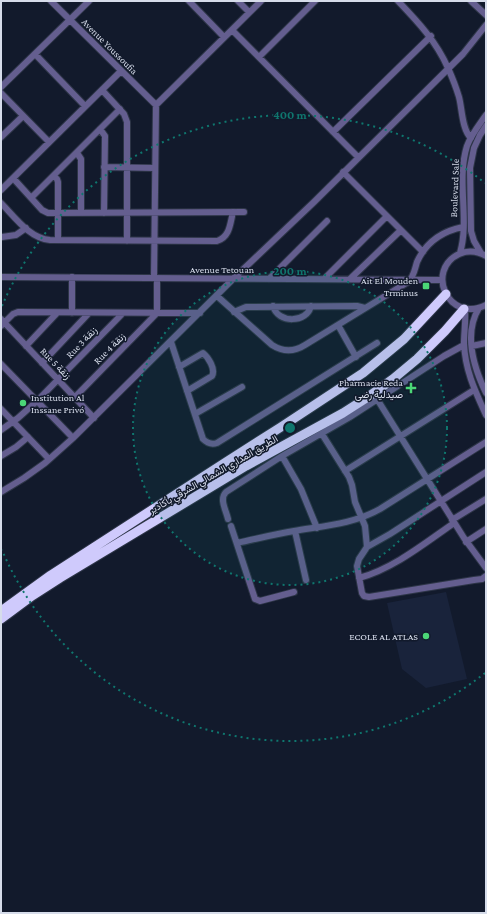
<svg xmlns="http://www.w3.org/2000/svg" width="487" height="914" viewBox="0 0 487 914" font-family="'Crimson Pro',Vazirmatn,serif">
<rect width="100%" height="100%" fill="#121a2c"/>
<path fill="#19233b" d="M446 592 467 679 426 688 402 669 387 603Z"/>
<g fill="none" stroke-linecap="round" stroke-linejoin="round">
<defs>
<path id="minor" d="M51 1 156 105
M189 1 224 37
M238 1 249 12
M398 1C418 22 436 41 448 68 452 77 456 87 459 97 462 108 462 130 471 138
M471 1 486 15
M232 30 358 157
M35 54 85 106
M259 57 315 1
M1 87 89 1
M102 90 124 114 127 122V241
M1 93 49 142
M100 129 105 136 104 213
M333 132 431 36
M1 137 23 116
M77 153 81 159V213
M104 167 155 168
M343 172 423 252
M54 176 57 179 58 182V240
M13 178 42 210 48 213 244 212
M1 190 121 71
M31 198 120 109
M1 203C15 217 29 238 50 240L217 241C230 237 230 224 233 212
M2 237 16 235 26 228
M460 253C470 219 456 181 467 146 471 135 479 125 486 115
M481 253 474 241 471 231 470 168 474 148 480 135 486 126
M486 256C477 251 468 250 459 254 425 270 448 324 486 305
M1 277 442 280
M154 278 156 105 261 1
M269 279 327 221
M324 279 387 216
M350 279 401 230
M217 296 272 345C283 352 294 352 305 345L408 282C414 277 415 268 417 262 426 242 443 231 463 227
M273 306C278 324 307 323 311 306
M479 308C463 334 474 368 486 393
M465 309C466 321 464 332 464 343 465 370 475 391 486 415
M234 312 246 307H254L357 306 365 308
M72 313V277
M1 319 94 418
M338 325 356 357
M1 326 13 314 18 312 200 313
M171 342 203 439C207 443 211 445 217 443L377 343
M26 346 57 313
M472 346 486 343
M42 363 89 313
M1 364 73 438
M179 367 203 353C208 357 216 369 212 376L187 391
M75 397 157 313V278
M377 399 464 538 486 568
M1 409 49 459
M195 414 242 387
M1 430 18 418 37 401 123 313
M322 434 349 477 352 485 355 502 365 526 367 547 359 559 357 566 362 593 364 596 369 597 474 580 482 579 486 576
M1 456 16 447 28 437
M282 456 301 489 317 528
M345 471 474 390
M1 492 24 478 45 463 73 438 233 279 314 202 463 54 486 25
M228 519C226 510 219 499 226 492L282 456 350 417 444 356 464 345
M452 520 486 499
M231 526 255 599 260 601 294 592
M295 531 306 580
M466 542 486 529
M237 543C256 539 275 534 294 531 323 526 354 524 380 509L486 442
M367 547 390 534 486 472
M359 578C393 569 425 543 454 523"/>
<path id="highway" d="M1 611 51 575 226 462 281 427 363 373 404 339 446 294
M1 619 32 596 60 578 246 466 343 413 368 397 393 379 417 359 445 331 464 309"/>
</defs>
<use href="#minor" stroke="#2d3547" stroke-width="8"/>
<use href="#highway" stroke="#2d3547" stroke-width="11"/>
<use href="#minor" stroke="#645e8f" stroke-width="6"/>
<use href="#highway" stroke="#cfcafc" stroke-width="9"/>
</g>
<circle cx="290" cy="428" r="157" fill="#0f766e" fill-opacity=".12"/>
<g fill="none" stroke="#0f766e" stroke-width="2" stroke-dasharray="2 4">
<circle cx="290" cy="428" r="157"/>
<path d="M485 673A313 313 0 0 1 2 550M2 306A313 313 0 0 1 485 183"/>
</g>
<g fill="#4bd677" stroke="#121a2c" stroke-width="1.5">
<rect x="422" y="282" width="8" height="8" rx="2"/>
<path d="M409 382h4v4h4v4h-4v4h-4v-4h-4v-4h4z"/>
<circle cx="23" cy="403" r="4"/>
<circle cx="426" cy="636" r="4"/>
</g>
<g text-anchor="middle" stroke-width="3" stroke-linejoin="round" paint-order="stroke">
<g font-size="10" fill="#d6dcea" stroke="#121a2c">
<text transform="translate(110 46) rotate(45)" y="4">Avenue Youssoufia</text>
<text transform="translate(454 188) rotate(-88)" y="4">Boulevard Sale</text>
<text x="222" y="273">Avenue Tetouan</text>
<text transform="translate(81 342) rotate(-46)" y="4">Rue 3 زنقة</text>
<text transform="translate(109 348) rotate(-45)" y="4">Rue 4 زنقة</text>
<text transform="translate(56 363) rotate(46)" y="4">Rue 5 زنقة</text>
<text transform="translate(213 474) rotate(-30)" y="4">الطريق المداري الشمالي الشرقي بأكادير</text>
</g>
<g font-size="10" fill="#d6dcea" stroke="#121a2c" text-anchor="end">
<text x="418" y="284">Ait El Mouden<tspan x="418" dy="12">Trminus</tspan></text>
<text x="403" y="386">Pharmacie Reda<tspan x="403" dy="12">صيدلية رضى</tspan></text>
<text x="31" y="401" text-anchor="start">Institution Al<tspan x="31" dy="12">Inssane Privó</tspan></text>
<text x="418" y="640">ECOLE AL ATLAS</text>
</g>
</g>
<circle cx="290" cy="428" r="6" fill="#0f766e" stroke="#121a2c" stroke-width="2"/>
<g font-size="12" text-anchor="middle" font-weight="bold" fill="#0f766e" stroke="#121a2c" stroke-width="3" stroke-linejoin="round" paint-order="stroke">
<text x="290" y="119">400 m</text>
<text x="290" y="275">200 m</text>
</g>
<rect width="487" height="914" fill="none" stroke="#d6dcea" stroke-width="4"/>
</svg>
